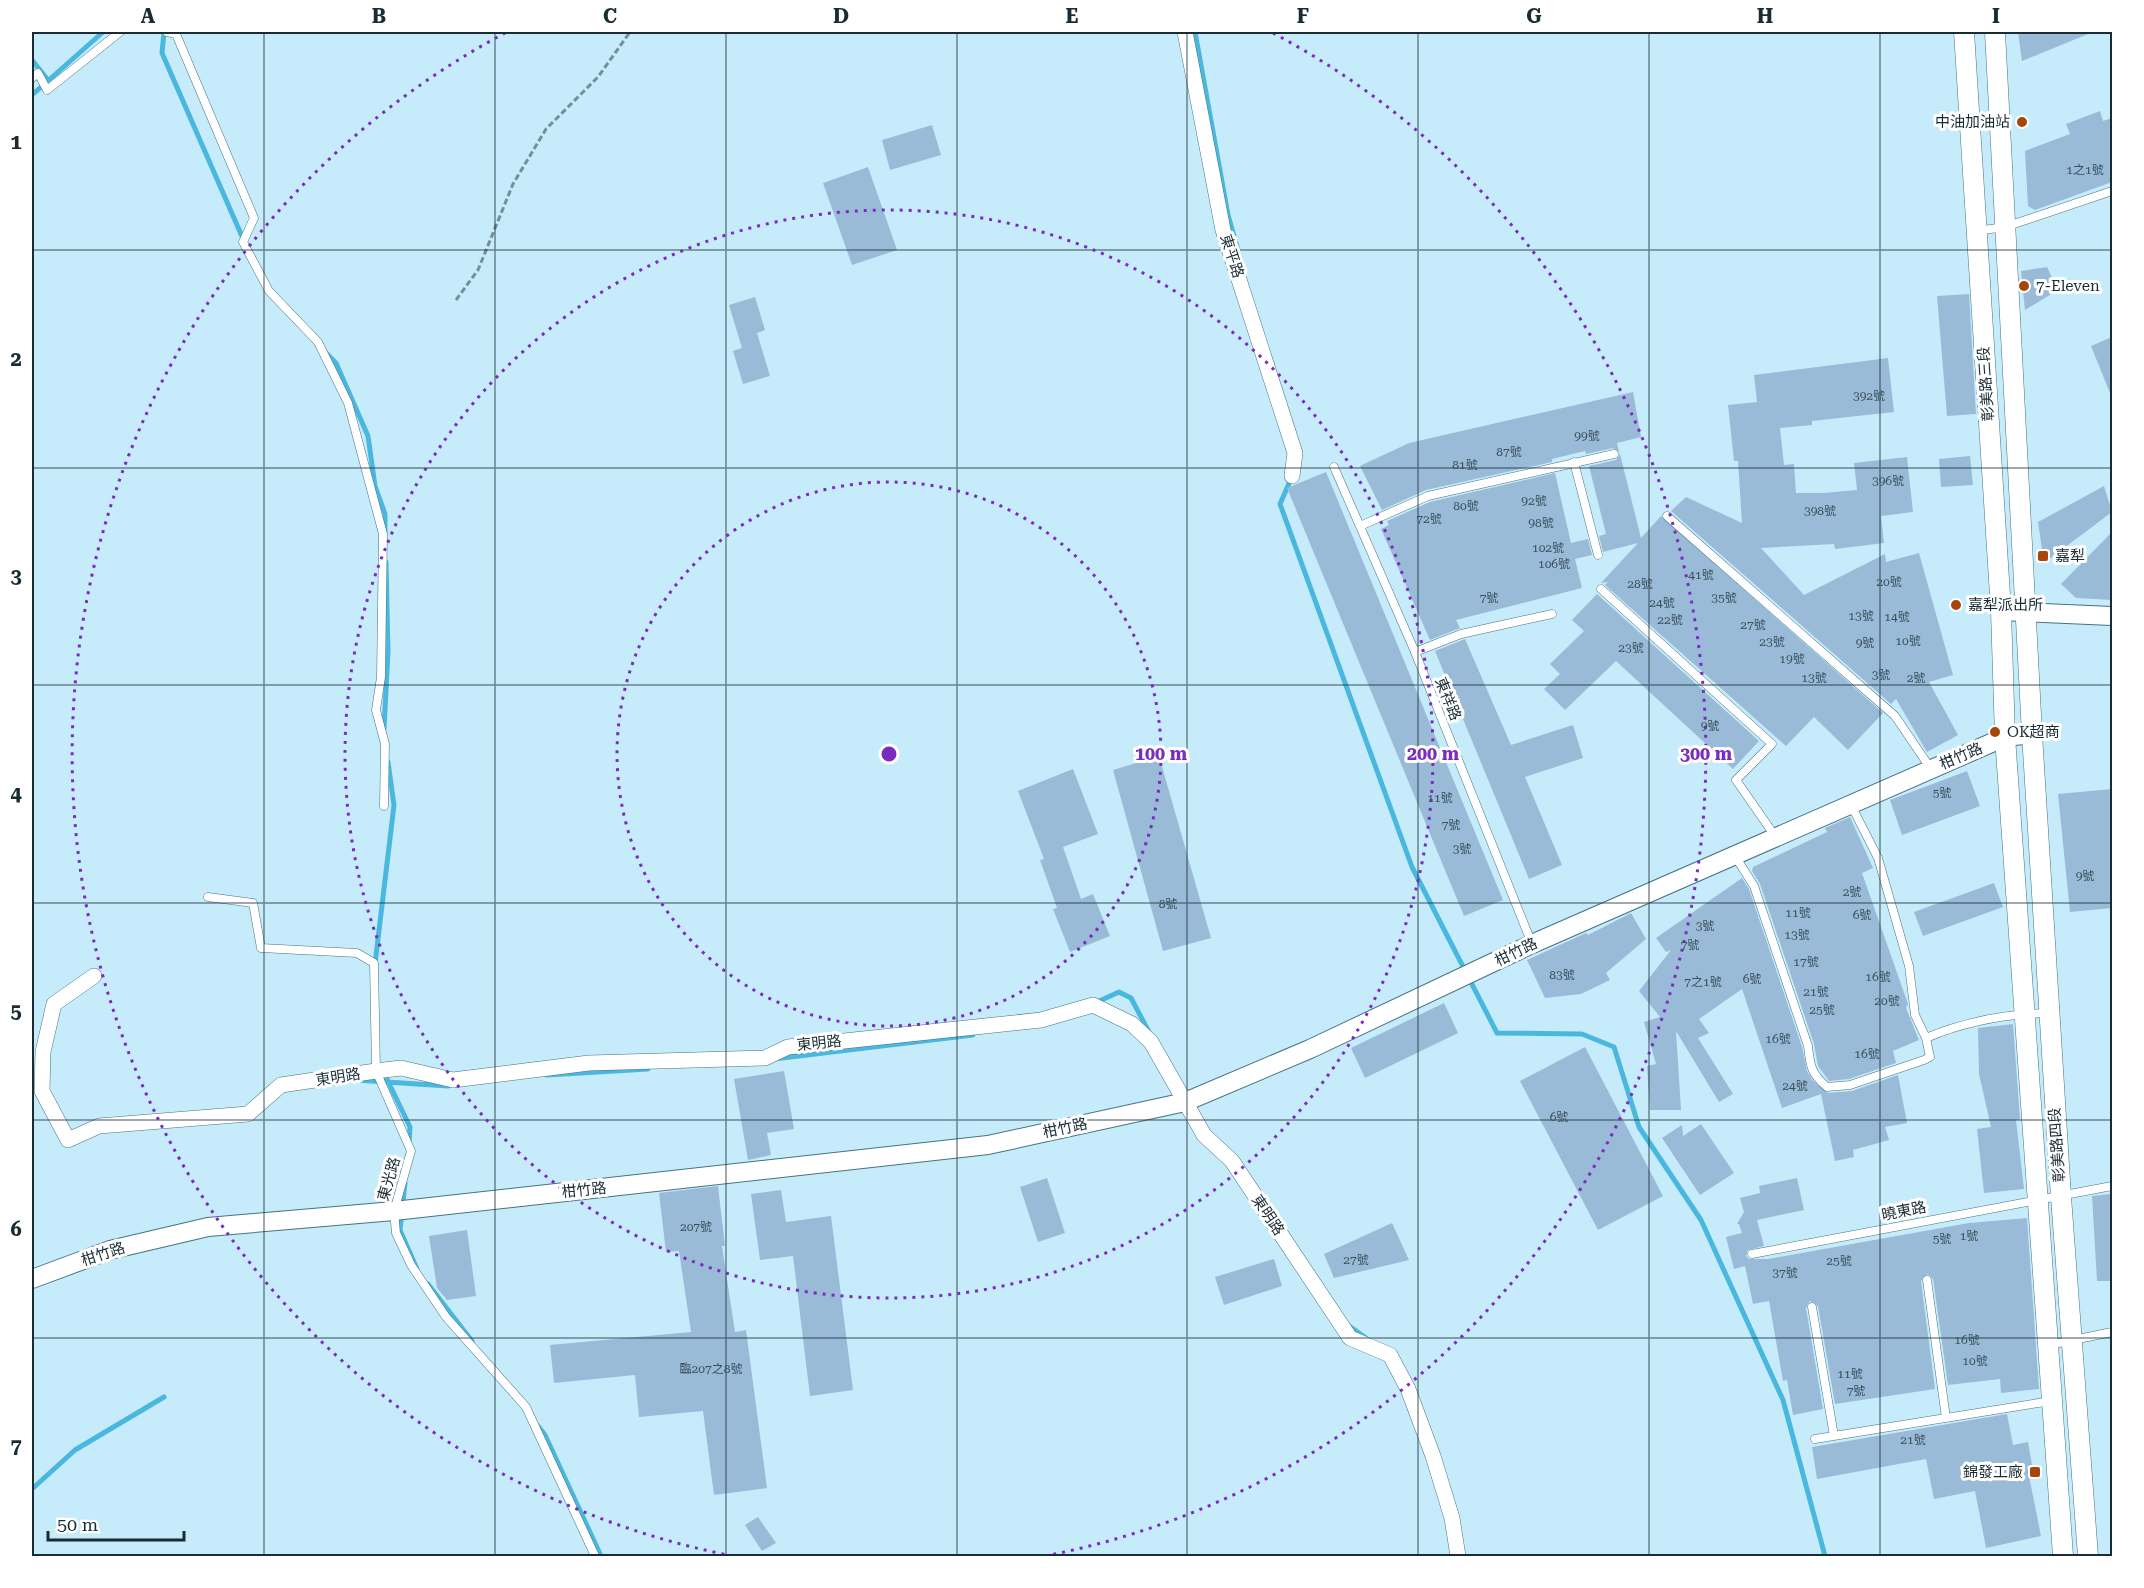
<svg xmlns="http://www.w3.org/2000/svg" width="2144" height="1588" viewBox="0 0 2144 1588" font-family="'Roboto Serif','Noto Sans TC',serif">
<rect width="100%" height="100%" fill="#c6ecfb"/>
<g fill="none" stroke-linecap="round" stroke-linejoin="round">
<path stroke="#4ab8de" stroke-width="5" d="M164 32 162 53 244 241
M1195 32 1228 215 1243 268
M32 60 48 80
M32 95 103 32
M324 351 336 363 368 436 375 486 385 514V534
M1291 479 1280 504 1412 867 1497 1033 1582 1034 1614 1047 1639 1127 1701 1220 1783 1400 1825 1556
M384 729 388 651 386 562
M375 964 394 805 388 762
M1095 1003 1119 992 1131 998 1150 1034
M774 1059 973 1035
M384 1073 410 1127 409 1144
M547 1075 648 1069
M356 1080 448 1086
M405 1183 400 1230 417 1269
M428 1284 472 1341
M1349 1326 1366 1338
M538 1426 545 1435 601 1556
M32 1489 75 1450 164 1397"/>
</g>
<path fill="#99bbd8" d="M2018 32H2093L2022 61Z
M2100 111 2103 121 2112 118V182L2035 210 2028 206 2025 151 2070 134 2066 124Z
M932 125 941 155 890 170 882 140Z
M868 167 897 250 852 265 823 183Z
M2047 267 2058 290 2025 310 2021 271Z
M1969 294 1976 414 1947 416 1937 296Z
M755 297 765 330 757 333 770 376 743 384 733 351 742 348 729 305Z
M2112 337V398L2091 346Z
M1888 358 1894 412 1812 421V425L1780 428 1784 465 1794 464 1796 493H1823L1857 490 1854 463 1907 457 1913 512 1881 516 1884 543 1835 549 1834 544 1761 548 1804 595 1885 554 1886 562 1919 553 1953 675 1929 682 1958 735 1927 752 1896 699 1891 704 1671 511 1686 497 1742 523 1738 461H1734L1728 405 1757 402 1754 375Z
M1633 392 1641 437 1617 443 1619 452 1613 448 1586 454 1585 451 1552 459V462L1426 490 1382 510 1360 466 1409 443Z
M1620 454 1641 538 1661 516 1883 713 1848 750 1814 717 1786 746 1605 585 1608 582 1601 583 1638 543 1603 552 1599 536 1606 534 1589 466 1616 460Z
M1970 456 1973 485 1941 487 1939 459Z
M1326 472 1503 900 1464 916 1287 488Z
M1555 473 1571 543 1588 539 1592 555 1575 559 1582 588 1456 620 1460 628 1430 640 1381 529 1389 525 1387 521 1430 502Z
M2104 486 2112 512 2044 563 2038 522Z
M2112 532V600L2076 598 2061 584Z
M1597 594 1759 741 1733 769 1616 661 1565 710 1544 689 1560 674 1550 664 1584 631 1572 620Z
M1465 639 1511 745 1573 725 1583 758 1525 777 1562 865 1529 879 1435 651Z
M1159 756 1211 938 1163 951 1113 770Z
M1073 769 1098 834 1063 847 1081 899 1093 894 1110 936 1070 952 1053 909 1057 908 1040 860 1044 859 1018 791Z
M1967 771 1980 806 1902 835 1890 800Z
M2112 789V908L2070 912 2058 794Z
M1850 817 1873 868 1862 873 1908 1004 1906 1008 1919 1040 1893 1051 1896 1063 1849 1079 1829 1081 1818 1066 1814 1044 1760 884 1752 871 1753 867 1827 832 1825 828Z
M1742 878 1749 889 1802 1047 1807 1071 1813 1081 1828 1093 1852 1091 1898 1075 1907 1123 1885 1127 1889 1140 1853 1150 1854 1157 1835 1161 1821 1094 1782 1108 1742 989 1699 1019 1709 1033 1698 1038 1733 1094 1719 1102 1676 1031 1681 1110H1650L1647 1066 1656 1064 1644 1022 1660 1017 1639 991 1671 950 1666 952 1656 938Z
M1994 883 2003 907 1923 936 1914 912Z
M1631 913 1646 939 1606 973 1610 980 1581 994 1545 998 1527 960 1586 933 1588 935Z
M1444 1003 1458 1033 1365 1078 1351 1048Z
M2013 1024 2020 1119 2016 1120 2024 1189 1984 1193 1977 1129 1991 1127 1979 1074 1978 1028Z
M1585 1047 1663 1196 1598 1230 1520 1081Z
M784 1071 794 1129 767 1133 771 1155 748 1160 734 1079Z
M1701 1124 1734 1173 1700 1195 1662 1138 1682 1125 1683 1136Z
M1047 1178 1065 1233 1038 1242 1020 1187Z
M1797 1178 1804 1210 1757 1220 1764 1246 1748 1250 1746 1256 1749 1259H1768L1969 1223 2027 1218 2039 1389 2001 1393 2000 1379 1948 1385 1933 1279 1927 1274 1921 1281 1935 1389 1835 1404 1818 1306 1810 1301 1806 1308 1823 1409 1793 1415 1787 1380 1783 1381 1769 1301 1753 1304 1745 1266 1734 1269 1726 1237 1742 1233 1739 1224H1737L1744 1212 1740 1198 1760 1193 1759 1186Z
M718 1186 725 1246H722L735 1332 746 1330 767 1488 714 1495 703 1411 639 1417 635 1375 554 1383 550 1345 691 1332 679 1251 666 1252 659 1193Z
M781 1190 786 1222 831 1216 853 1390 810 1396 793 1256 760 1260 751 1194Z
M2112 1194V1281H2097L2092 1196Z
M1392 1223 1409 1260 1334 1278 1324 1254Z
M467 1230 476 1296 447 1300 437 1288 429 1236Z
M1274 1259 1282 1286 1224 1305 1215 1277Z
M2007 1414 2013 1445 2028 1442 2032 1465 2027 1466 2041 1536 1986 1548 1975 1491 1934 1499 1926 1459 1817 1479 1812 1447Z
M758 1517 776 1543 762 1551 745 1525Z"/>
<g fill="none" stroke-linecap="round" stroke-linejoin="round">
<defs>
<path id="service" d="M167 32 176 34 254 218 243 242 269 291 318 342 348 403 383 534 381 677 376 710 385 744 384 806
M32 78 38 73 47 90 120 32
M1976 231 2005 227 2112 191
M1574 462 1598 555
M1334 467 1415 652 1532 944
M1667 516 1895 716 1931 769
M1360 526 1428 496 1614 454
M1601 589 1772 744 1736 780 1775 836
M1415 652 1461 634 1552 614
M1735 856 1754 886 1808 1046C1810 1065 1811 1074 1827 1087L1850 1085 1924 1060 1930 1057 1926 1038 1915 1015 1909 966 1878 858 1851 805
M208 897 253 903 261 948 357 953 374 963 376 1071 411 1151 394 1211 396 1233 411 1265 446 1317 526 1407 595 1556
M1926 1038C1964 1022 2007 1014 2048 1013
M1752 1254 2112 1186
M1927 1280 1946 1418
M1812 1307 1834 1436
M2049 1345 2112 1332
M1815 1439 2051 1401"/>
<path id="minor" d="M1185 32 1223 230 1295 453 1292 476
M94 976 54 1004 43 1052 42 1091 68 1140 99 1126 248 1114 281 1085 376 1071 401 1068 453 1080 589 1063 765 1058 788 1047 1041 1020 1093 1005 1132 1024 1151 1042 1204 1135 1232 1161 1350 1338 1390 1355 1408 1389 1433 1456 1452 1518 1458 1556"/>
<path id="tertiary" d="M2001 611 2112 616
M32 1279 110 1250 208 1227 394 1211 988 1145 1185 1102 1310 1049 1532 944 2005 737 2032 734"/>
<path id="secondary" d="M1964 32 2001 611 2005 737 2063 1556
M1995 32 2032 734 2061 1197 2088 1556"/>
</defs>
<use href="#service" stroke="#467283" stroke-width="9"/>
<use href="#minor" stroke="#467283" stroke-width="16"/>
<use href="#tertiary" stroke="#467283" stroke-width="20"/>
<use href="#secondary" stroke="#467283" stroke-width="21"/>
<path stroke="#728f9a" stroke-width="3" stroke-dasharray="6 3" stroke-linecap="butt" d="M456 300 478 270 513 184 546 129 598 77 630 32"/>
<use href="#service" stroke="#fff" stroke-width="8"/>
<use href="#minor" stroke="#fff" stroke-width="15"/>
<use href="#tertiary" stroke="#fff" stroke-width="18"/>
<use href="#secondary" stroke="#fff" stroke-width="20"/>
</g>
<path fill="none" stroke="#192c33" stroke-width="1.5" stroke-opacity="0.55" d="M264 32V1556M495 32V1556M726 32V1556M957 32V1556M1187 32V1556M1418 32V1556M1649 32V1556M1880 32V1556M32 250H2112M32 468H2112M32 685H2112M32 903H2112M32 1120H2112M32 1338H2112"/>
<g fill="none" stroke="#7b2cbf" stroke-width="3" stroke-dasharray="3 6">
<circle cx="889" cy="754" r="272"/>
<circle cx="889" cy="754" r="544"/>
<path d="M733 1556A817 817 0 0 1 505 33M1273 33A817 817 0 0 1 1045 1556"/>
</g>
<g fill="#a84509" stroke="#fff" stroke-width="2">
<circle cx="2022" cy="122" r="6"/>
<circle cx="2024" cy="286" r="6"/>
<rect x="2037" y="550" width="12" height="12" rx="3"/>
<circle cx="1956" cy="605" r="6"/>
<circle cx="1995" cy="732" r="6"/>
<rect x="2029" y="1466" width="12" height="12" rx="3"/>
</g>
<g text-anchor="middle" stroke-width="6" stroke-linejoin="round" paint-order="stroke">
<g font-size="12" fill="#39505c">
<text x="2085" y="174">1之1號</text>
<text x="1869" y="400">392號</text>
<text x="1587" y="440">99號</text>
<text x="1509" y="456">87號</text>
<text x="1465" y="469">81號</text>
<text x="1888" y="485">396號</text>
<text x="1534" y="505">92號</text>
<text x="1466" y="510">80號</text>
<text x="1820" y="515">398號</text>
<text x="1429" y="523">72號</text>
<text x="1541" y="527">98號</text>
<text x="1548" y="552">102號</text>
<text x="1554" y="568">106號</text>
<text x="1701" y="579">41號</text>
<text x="1889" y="586">20號</text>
<text x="1640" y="588">28號</text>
<text x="1489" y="602">7號</text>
<text x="1724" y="602">35號</text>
<text x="1662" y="607">24號</text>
<text x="1861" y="620">13號</text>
<text x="1897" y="621">14號</text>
<text x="1670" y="624">22號</text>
<text x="1753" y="629">27號</text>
<text x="1908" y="645">10號</text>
<text x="1772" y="646">23號</text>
<text x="1865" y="647">9號</text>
<text x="1631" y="652">23號</text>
<text x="1792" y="663">19號</text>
<text x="1881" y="679">3號</text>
<text x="1814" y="682">13號</text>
<text x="1916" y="682">2號</text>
<text x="1710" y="730">9號</text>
<text x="1942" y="797">5號</text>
<text x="1440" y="802">11號</text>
<text x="1451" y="829">7號</text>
<text x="1462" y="853">3號</text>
<text x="2085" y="880">9號</text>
<text x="1852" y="896">2號</text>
<text x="1168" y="908">8號</text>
<text x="1798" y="917">11號</text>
<text x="1862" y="919">6號</text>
<text x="1705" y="930">3號</text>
<text x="1797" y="939">13號</text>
<text x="1690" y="949">7號</text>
<text x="1806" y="966">17號</text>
<text x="1562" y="979">83號</text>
<text x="1878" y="981">16號</text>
<text x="1752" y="983">6號</text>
<text x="1703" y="986">7之1號</text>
<text x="1816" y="996">21號</text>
<text x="1887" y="1005">20號</text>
<text x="1822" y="1014">25號</text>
<text x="1778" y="1043">16號</text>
<text x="1867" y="1058">16號</text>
<text x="1795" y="1090">24號</text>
<text x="1559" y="1121">6號</text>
<text x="696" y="1231">207號</text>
<text x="1969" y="1240">1號</text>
<text x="1942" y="1243">5號</text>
<text x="1356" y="1264">27號</text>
<text x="1839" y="1265">25號</text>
<text x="1785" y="1277">37號</text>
<text x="1967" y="1344">16號</text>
<text x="1975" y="1365">10號</text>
<text x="711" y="1373">臨207之8號</text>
<text x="1850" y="1378">11號</text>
<text x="1856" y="1395">7號</text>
<text x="1913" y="1444">21號</text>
</g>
<g font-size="15" fill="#192c33" stroke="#fff" text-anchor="start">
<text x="2010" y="127" text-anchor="end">中油加油站</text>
<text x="2036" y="291">7-Eleven</text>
<text x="2055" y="561">嘉犁</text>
<text x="1968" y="610">嘉犁派出所</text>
<text x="2007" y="737">OK超商</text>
<text x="2023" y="1477" text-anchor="end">錦發工廠</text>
</g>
<g font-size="15" fill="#192c33" stroke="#fff">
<text transform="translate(1232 256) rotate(72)" y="5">東平路</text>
<text transform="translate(1986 384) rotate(-94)" y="5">彰美路三段</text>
<text transform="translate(1448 699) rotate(68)" y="5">東祥路</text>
<text transform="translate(1961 756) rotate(-23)" y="5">柑竹路</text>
<text transform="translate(1516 952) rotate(-26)" y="5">柑竹路</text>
<text transform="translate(819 1043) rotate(-6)" y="5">東明路</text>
<text transform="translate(338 1077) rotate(-9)" y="5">東明路</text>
<text transform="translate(1065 1128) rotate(-12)" y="5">柑竹路</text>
<text transform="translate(2057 1145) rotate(-94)" y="5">彰美路四段</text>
<text transform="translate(389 1179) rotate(-74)" y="5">東光路</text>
<text transform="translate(584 1190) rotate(-6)" y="5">柑竹路</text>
<text transform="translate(1904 1211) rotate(-11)" y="5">曉東路</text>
<text transform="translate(1268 1215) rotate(56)" y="5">東明路</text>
<text transform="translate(103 1254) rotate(-18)" y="5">柑竹路</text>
</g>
</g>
<circle cx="889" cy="754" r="9" fill="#7b2cbf" stroke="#fff" stroke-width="3"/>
<g font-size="18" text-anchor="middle" font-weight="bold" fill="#7b2cbf" stroke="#fff" stroke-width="6" stroke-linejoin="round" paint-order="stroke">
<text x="1161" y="760">100 m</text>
<text x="1433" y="760">200 m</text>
<text x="1706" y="760">300 m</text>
</g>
<rect width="2144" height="1588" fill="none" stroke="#ffffff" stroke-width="66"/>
<path d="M48 1531v9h136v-9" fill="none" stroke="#192c33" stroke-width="3"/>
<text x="57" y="1531" font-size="18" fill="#192c33" stroke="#ffffff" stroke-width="4.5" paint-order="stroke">50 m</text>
<rect x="33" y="33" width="2078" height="1522" fill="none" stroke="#192c33" stroke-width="2"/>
<g font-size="20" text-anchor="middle" font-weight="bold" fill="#192c33">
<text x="148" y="23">A</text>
<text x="379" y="23">B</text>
<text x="610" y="23">C</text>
<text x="841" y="23">D</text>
<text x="1072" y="23">E</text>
<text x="1303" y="23">F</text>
<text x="1534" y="23">G</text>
<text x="1765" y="23">H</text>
<text x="1996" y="23">I</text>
<text x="16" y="149">1</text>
<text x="16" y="366">2</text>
<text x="16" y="583">3</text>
<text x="16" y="801">4</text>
<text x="16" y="1018">5</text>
<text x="16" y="1236">6</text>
<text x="16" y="1453">7</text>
</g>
</svg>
